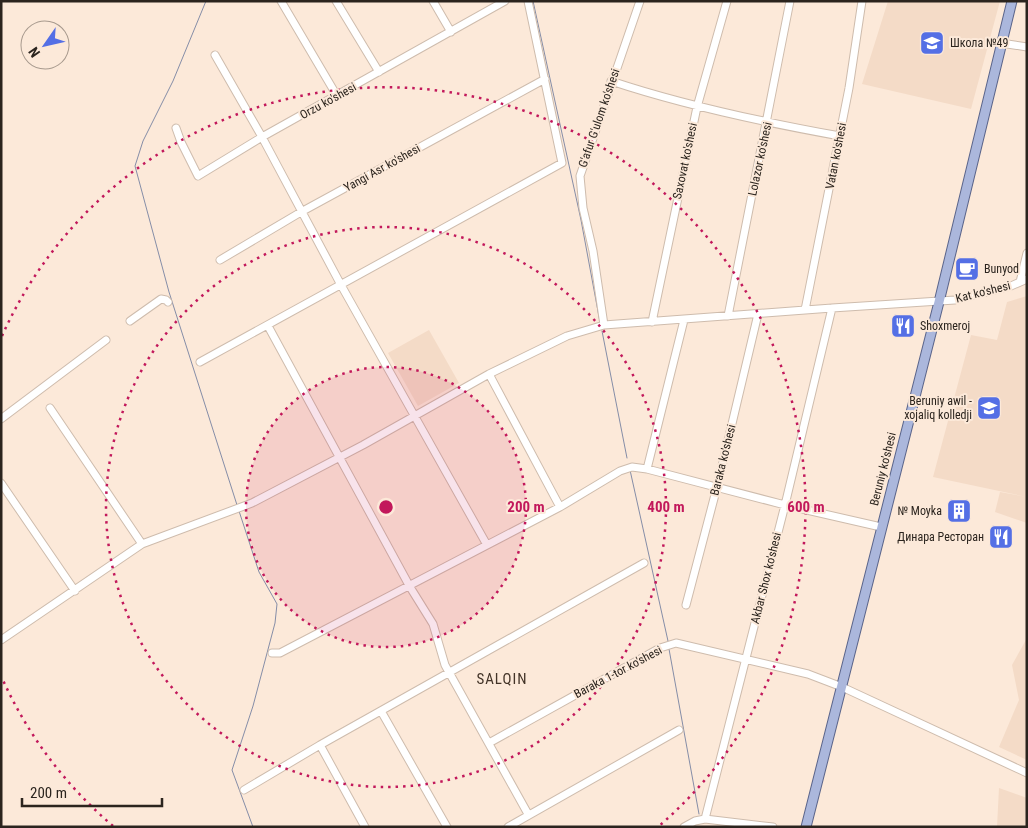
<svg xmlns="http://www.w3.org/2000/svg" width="1028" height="828" viewBox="0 0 1028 828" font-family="'Roboto Condensed',sans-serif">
<rect width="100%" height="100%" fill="#fce9d9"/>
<path fill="#f4dbc7" d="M888 1H1000L971 109 862 84Z
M1027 296V497L933 477 971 335 997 340 1007 302Z
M429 330 459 383 418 406 388 353Z
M1000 492 1027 497V523L995 512Z
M1027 638V760L999 747 1019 700 1012 665Z
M999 788 1027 798V827H997Z"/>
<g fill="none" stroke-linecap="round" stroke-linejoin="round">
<path stroke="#858da7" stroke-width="1" d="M206 1 173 81 143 141 135 166 169 292 237 505
M533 1 581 220 600 322
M602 331 627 458
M630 470 668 641
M239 511 259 572 277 604 275 623 253 706 232 770 253 827
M669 649 699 814"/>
<defs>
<path id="minor" d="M281 1 337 96
M336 1 379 72
M433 1 451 32
M1001 43 1027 47
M215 55 262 137 341 285 487 545
M611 81C686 106 762 122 840 136
M176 128 181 142 198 176 262 137 505 1
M220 260 301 212 545 79
M1020 282 1027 253
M805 310 849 88 862 1
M728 316 790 1
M130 321 161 299 166 300 168 302
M652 322 697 107 727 1
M604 325 593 251 583 208 580 176 640 1
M268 326 410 587 433 624 445 665 528 814
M200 362 562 163 528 1
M489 374 560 507
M50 408 142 544
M1 419 106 340
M647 469 684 320
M1 483 75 591
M686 605 717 487 758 314
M1 640 142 544 252 503 363 445 489 374 567 336 604 325 832 308 955 300 1011 286 1027 279
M272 653H280L560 507 620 471 632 467 647 469 785 505 881 527
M381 711 447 827
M489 743 660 648 676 643 808 674 842 687 1027 773
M320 745 365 827
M244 790 320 745 644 563
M705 819 785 505 832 308
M508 827 679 730
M684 827 695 821 705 819 773 827"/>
<path id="major" d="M806 827 939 302 1012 1"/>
</defs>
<use href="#minor" stroke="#cebcad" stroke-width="9"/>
<use href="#major" stroke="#5a648a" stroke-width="11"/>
<use href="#minor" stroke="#fff" stroke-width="7"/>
<use href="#major" stroke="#abb7dc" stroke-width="9"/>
</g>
<circle cx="386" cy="507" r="140" fill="#c2185b" fill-opacity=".12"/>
<g fill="none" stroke="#c2185b" stroke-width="2.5" stroke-dasharray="2.5 5">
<circle cx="386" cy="507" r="140"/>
<circle cx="386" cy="507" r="280"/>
<path d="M113 826A420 420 0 0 1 2 678M2 336A420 420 0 1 1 659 826"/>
</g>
<defs>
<symbol id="school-square" viewBox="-11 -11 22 22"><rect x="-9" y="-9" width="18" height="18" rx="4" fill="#546fe5" stroke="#fce9d9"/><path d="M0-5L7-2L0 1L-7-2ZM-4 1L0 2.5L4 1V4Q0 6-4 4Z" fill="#fff"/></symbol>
<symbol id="cafe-square" viewBox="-11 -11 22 22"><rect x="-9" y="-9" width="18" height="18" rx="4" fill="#546fe5" stroke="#fce9d9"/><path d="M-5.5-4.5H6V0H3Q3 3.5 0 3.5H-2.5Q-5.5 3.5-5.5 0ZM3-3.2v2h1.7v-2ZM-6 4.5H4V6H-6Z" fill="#fff"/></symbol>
<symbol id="restaurant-square" viewBox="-11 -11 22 22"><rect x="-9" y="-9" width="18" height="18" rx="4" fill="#546fe5" stroke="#fce9d9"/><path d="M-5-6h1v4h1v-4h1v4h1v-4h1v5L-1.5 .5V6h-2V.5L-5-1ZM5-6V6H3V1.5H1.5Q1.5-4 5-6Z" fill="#fff"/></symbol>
<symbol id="university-square" viewBox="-11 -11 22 22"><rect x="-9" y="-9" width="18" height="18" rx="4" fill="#546fe5" stroke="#fce9d9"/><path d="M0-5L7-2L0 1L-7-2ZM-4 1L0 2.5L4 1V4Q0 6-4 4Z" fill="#fff"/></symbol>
<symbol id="building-square" viewBox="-11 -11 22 22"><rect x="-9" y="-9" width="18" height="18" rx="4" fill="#546fe5" stroke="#fce9d9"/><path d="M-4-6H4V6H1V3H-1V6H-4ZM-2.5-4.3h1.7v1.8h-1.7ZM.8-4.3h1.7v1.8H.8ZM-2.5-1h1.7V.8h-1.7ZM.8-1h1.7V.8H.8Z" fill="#fff"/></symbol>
</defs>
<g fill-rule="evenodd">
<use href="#school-square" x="918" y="29" width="28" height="28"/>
<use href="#cafe-square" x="953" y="255" width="28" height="28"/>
<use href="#restaurant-square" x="889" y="312" width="28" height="28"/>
<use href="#university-square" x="975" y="394" width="28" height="28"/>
<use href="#building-square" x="945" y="497" width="28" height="28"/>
<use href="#restaurant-square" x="987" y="523" width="28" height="28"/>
</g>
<g text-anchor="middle" stroke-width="4" stroke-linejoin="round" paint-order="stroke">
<g font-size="12" fill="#2b241e" stroke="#fce9d9" text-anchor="start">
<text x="950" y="47">Школа №49</text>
<text x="984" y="273">Bunyod</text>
<text x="920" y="330">Shoxmeroj</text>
<text x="972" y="405" text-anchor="end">Beruniy awil -<tspan x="972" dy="14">xojaliq kolledji</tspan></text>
<text x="942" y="515" text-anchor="end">№ Moyka</text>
<text x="984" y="541" text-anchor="end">Динара Ресторан</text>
</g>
<g font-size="12" fill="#2b241e" stroke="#fce9d9">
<text transform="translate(328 101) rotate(-29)" y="4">Orzu ko'shesi</text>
<text transform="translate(599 118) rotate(-71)" y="4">G'afur G'ulom ko'shesi</text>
<text transform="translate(836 156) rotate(-79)" y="4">Vatan ko'shesi</text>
<text transform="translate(760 159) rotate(-78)" y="4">Lolazor ko'shesi</text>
<text transform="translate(685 161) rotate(-78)" y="4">Saxovat ko'shesi</text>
<text transform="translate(382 168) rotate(-29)" y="4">Yangi Asr ko'shesi</text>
<text transform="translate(983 292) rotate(-14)" y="4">Kat ko'shesi</text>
<text transform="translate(723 460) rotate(-76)" y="4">Baraka ko'shesi</text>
<text transform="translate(883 469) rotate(-76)" y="4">Beruniy ko'shesi</text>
<text transform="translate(766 578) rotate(-76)" y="4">Akbar Shox ko'shesi</text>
<text transform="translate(618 672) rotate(-28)" y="4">Baraka 1-tor ko'shesi</text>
</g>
<g font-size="15" letter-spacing="1" fill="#433428" stroke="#fce9d9">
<text x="502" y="684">SALQIN</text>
</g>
</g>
<circle cx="386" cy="507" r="8" fill="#c2185b" stroke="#fce9d9" stroke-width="2.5"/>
<g font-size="15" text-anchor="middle" font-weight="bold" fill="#c2185b" stroke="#fce9d9" stroke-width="4" stroke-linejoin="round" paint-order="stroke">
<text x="526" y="512">200 m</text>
<text x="666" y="512">400 m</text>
<text x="806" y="512">600 m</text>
</g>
<rect width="1028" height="828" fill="none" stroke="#2b241e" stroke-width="5"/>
<g transform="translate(45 45) rotate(236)"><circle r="24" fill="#fce9d9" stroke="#a89a8e"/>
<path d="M0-4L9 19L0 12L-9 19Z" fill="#546fe5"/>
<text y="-8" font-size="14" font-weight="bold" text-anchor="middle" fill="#2b241e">N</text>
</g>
<path d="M22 798v8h140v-8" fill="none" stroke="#2b241e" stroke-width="2.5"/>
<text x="30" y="798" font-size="15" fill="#2b241e" stroke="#fce9d9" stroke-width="4" paint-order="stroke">200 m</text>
</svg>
